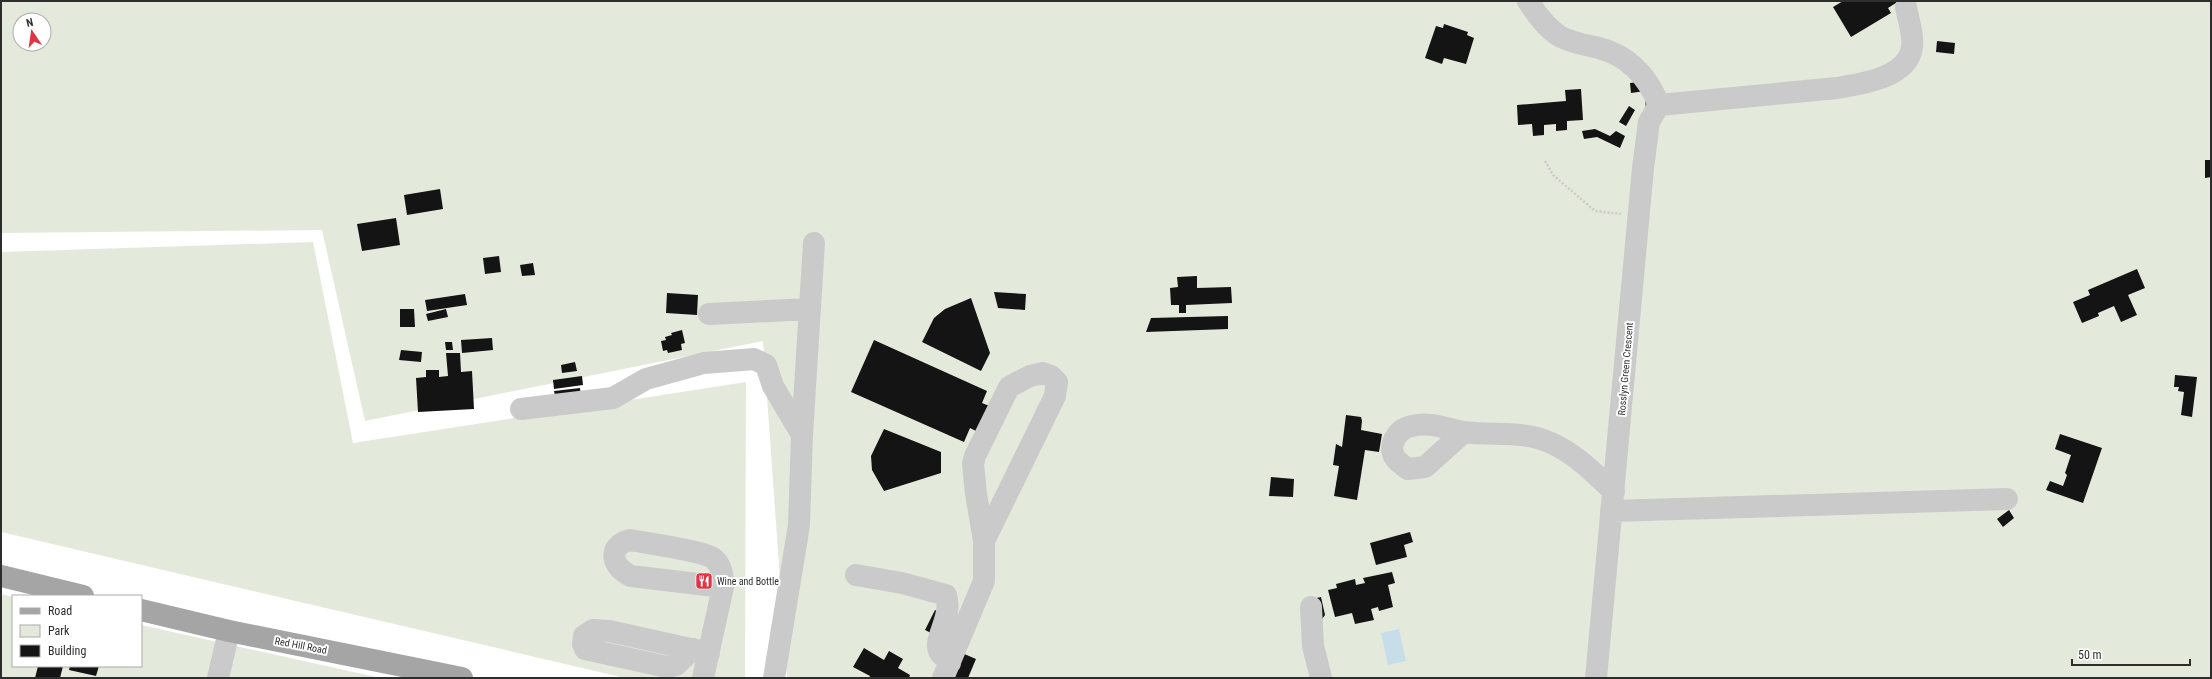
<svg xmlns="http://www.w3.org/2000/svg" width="2212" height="679" viewBox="0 0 2212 679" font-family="'Roboto Condensed',sans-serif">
<rect width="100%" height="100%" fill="#fff"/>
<path fill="#e4eadb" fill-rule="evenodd" d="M1 1H2211V678H787L763 341 365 421 322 230 1 233ZM20 20H44V44H20Z
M313 242 353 443 746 382 745 678H625L1 532V252Z
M1 594 13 597V666H141V625L381 678H1Z"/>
<path fill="#c8ddea" d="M1399 629 1406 661 1388 665 1381 633Z"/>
<path fill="#141414" d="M1843 1H1899L1888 8 1891 13 1851 37 1833 7Z
M1444 24 1468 32 1467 35 1474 38 1466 64 1444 58 1442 64 1425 58 1436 26 1443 28Z
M1937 41 1955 43 1954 54 1936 52Z
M1648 81 1646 113 1645 91 1631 93 1630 83Z
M1581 89 1583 120 1567 121V130L1556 131V124L1544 125V135L1533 136 1532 124 1518 125 1517 105 1566 101 1565 90Z
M1629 106 1635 110 1626 126 1619 122Z
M1595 129 1610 136 1616 131 1625 136 1620 148 1597 137 1584 139 1582 131Z
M2205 160H2211V177L2205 178Z
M440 189 443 209 407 215 404 195Z
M396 218 400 245 362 251 357 224Z
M499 256 501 272 485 274 483 258Z
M533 263 535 275 522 276 520 265Z
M2137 269 2145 288 2128 295 2137 315 2121 322 2114 306 2098 313 2099 316 2082 323 2073 302 2090 295 2088 290Z
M1197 276V288L1231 287 1232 303 1186 305V313H1179V305H1171L1170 288 1178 287 1177 277Z
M994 292 1026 294 1025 310 998 308Z
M667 293 698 295 697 315 666 313Z
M465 294 467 305 427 311 425 300Z
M971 298 990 353 981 371 922 342 934 318 945 309Z
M400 309H414L415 327H400Z
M446 309 448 317 428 321 426 314Z
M1228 316V329L1146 332 1151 318Z
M682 330 685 343 681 344 682 350 668 353 667 350 663 351 661 341 666 340 665 337 672 335 671 333Z
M492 338 493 350 462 353 461 340Z
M874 340 987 391 982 403 992 407 980 433 970 428 964 442 851 392Z
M445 342H452L453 350H446Z
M401 350 422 352 421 362 399 360Z
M446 353H460L461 372 472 371 474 409 418 412 416 378 426 377V370H439V377L448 376Z
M575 362 577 371 562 373 561 365Z
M2175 375 2197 377 2192 417 2181 415 2184 392 2178 391 2179 387H2174Z
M582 376 583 385 554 389 553 380Z
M580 388 581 397 556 400 554 391Z
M1346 415 1361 417 1362 421 1361 430 1382 434 1379 452 1365 450 1357 500 1334 496 1339 466 1333 465 1336 444 1342 447Z
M884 429 941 452V473L884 491 872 470 871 456Z
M2060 434 2102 448 2083 503 2046 490 2050 481 2063 486 2067 475 2065 473 2071 455 2055 449Z
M1271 477 1294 479 1293 497 1269 496Z
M2009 510 2014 518 2003 527 1997 519Z
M1410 532 1413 542 1404 545 1407 557 1376 565 1370 543Z
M1392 572 1395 583 1388 585 1393 607 1379 611 1378 607 1371 609 1374 620 1355 624 1352 613 1335 617 1328 590 1337 588 1336 584 1355 579 1356 585 1365 583 1363 578Z
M1321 597 1325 615 1322 619 1312 599Z
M935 610 943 614 933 634 925 630Z
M864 648 884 660 889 651 903 659 898 668 910 675 909 678H869L870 676 853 667Z
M962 653 976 659 968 678H951Z
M38 666H63L60 678H35Z
M70 666H99L96 676 69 670Z"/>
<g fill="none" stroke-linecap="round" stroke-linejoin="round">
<path stroke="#cacaca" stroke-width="2.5" stroke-dasharray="2 2" stroke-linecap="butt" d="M1545 161 1553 175 1595 211 1621 214"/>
<path stroke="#cacaca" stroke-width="22" d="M1528 1C1537 15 1547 29 1561 37 1573 43 1586 45 1599 48 1629 56 1648 77 1659 105L1649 122 1643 168 1596 678
M1659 105 1837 88C1861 84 1908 78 1912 47 1914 34 1908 20 1906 7
M709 314 810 309
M521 409 613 398 646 379 704 363 754 359 766 365 773 386 802 435 799 525 774 678
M1464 432 1425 467 1408 469C1399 463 1389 456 1393 443 1396 434 1402 428 1412 426 1429 421 1447 429 1463 432 1492 436 1525 430 1551 443 1576 454 1594 473 1614 492
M802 435 814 243
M1611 511 2007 499
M856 575 902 583 946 595C953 617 933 639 939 651 941 655 946 659 950 663
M1311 607 1313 646 1321 678
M693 649 676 665 667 667 585 649 583 644 584 636 593 630 609 631 709 653
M218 678 229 631
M703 678 723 587C723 576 722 565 713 558 702 551 646 543 630 540 606 546 612 568 631 576L723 587
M943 678 984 581V541L976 494 973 464 975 456 1009 387 1030 376 1043 373 1051 376 1057 382 1055 396 984 541"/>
<path stroke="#a5a5a5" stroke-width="22" d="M1 576 83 596
M141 610 229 631 462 678"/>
</g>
<defs>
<symbol id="restaurant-square" viewBox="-11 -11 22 22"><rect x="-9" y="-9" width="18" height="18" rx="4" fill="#df3544" stroke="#fff"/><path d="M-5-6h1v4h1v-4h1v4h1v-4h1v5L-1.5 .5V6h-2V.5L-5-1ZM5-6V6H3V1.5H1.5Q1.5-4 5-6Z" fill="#fff"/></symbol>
</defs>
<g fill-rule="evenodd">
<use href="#restaurant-square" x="694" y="571" width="20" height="20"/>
</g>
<g text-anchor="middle" stroke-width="4" stroke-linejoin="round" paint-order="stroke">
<g font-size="10" fill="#2d2d2d" stroke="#fff">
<text transform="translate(1625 369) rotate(-85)" y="4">Rosslyn Green Crescent</text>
<text transform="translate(301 645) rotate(11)" y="4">Red Hill Road</text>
</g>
<g font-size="10" fill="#2d2d2d" stroke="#fff" text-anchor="start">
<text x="717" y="585">Wine and Bottle</text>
</g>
</g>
<rect width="2212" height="679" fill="none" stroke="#2d2d2d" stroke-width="4"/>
<rect x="12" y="595" width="130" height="72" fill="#ffffff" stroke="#ababab"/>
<rect x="20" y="608" width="20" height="6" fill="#a5a5a5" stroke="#ababab"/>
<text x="48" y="615" font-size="12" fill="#2d2d2d">Road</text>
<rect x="20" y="625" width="20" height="12" fill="#e4eadb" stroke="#ababab"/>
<text x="48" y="635" font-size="12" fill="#2d2d2d">Park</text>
<rect x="20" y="645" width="20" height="12" fill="#141414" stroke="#ababab"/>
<text x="48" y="655" font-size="12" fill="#2d2d2d">Building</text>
<g transform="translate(32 32) rotate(347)"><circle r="19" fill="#ffffff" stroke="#ababab"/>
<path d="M0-3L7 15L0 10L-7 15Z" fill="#df3544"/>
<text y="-6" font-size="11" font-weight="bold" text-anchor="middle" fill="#2d2d2d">N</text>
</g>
<path d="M2072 659v6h118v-6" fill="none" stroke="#2d2d2d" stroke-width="2"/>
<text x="2078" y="659" font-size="12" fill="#2d2d2d" stroke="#ffffff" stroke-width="3" paint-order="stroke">50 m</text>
</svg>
